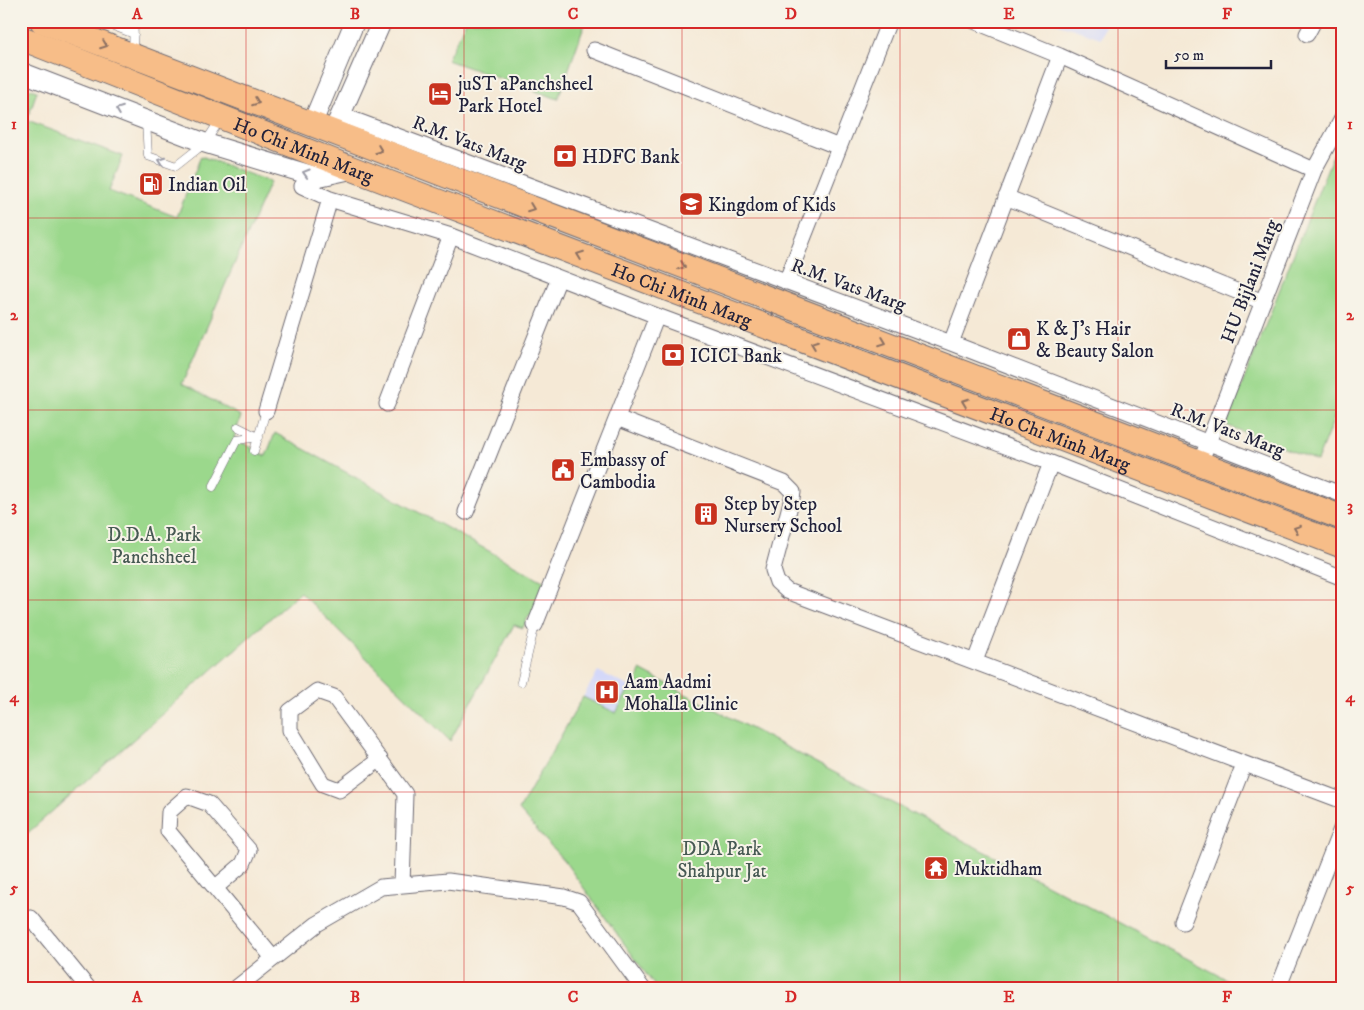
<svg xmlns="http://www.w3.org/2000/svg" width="1364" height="1010" viewBox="0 0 1364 1010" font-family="'IM FELL DW Pica',serif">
<rect width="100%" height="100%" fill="#f7f3e8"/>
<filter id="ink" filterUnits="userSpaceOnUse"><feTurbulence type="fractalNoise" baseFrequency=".02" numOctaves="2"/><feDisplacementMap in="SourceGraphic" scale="10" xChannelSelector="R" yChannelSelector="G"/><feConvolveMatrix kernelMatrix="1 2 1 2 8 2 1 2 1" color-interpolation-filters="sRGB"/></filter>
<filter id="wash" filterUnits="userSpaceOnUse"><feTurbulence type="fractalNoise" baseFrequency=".0096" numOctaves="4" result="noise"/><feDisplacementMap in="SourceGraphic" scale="20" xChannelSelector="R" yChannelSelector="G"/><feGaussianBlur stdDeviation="1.12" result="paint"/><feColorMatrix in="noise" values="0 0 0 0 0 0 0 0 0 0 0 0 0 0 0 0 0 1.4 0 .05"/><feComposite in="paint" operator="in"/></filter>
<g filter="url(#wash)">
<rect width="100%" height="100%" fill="#f5e9d6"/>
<path fill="#d4d8f9" d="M1050 21H1106L1101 38Z
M598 671 630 687 616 713 583 697Z"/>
<path fill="#9bd88c" stroke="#5e7d64" d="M466 21H586L558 99 447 60Z
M21 86 37 91 27 121 123 156 109 191 177 217 201 156 270 182 182 384 241 416 234 438 266 456 275 433 545 582 534 615H529L523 628 514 625 450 741 300 592 21 839Z
M1340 137 1343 138V396L1317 461 1226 425Z
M640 670 1245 989H657L565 862 519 810 583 697 616 713 630 687 637 681Z"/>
</g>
<g filter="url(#ink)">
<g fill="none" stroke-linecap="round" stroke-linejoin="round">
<defs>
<path id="service" d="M101 21 134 34
M133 52 134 21
M146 121 148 156 176 166 205 143 220 120
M238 427 258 437
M254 451 266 411
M213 487 237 440 259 437
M521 682 535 625"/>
<path id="minor" d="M974 21 1060 56 1314 170
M1307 34 1314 21
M594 50 839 147
M341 115 951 343 1343 495
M302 186 330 199 451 236 657 316 1051 463 1343 578
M1006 197 1263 302
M786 282 889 21
M951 343 1060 56
M387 404 451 236
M266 411 330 199
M617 418 784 483 793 492 792 498 773 570 777 582 787 591 1343 801
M1204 453 1314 170 1343 117
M466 512 559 278
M535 625 657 316
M975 661 1051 463
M380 759 339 790 323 784 290 730V711L317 691 334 697 405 794 402 885
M215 888 243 864 249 850 209 804 187 796 169 812 168 831 273 958
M31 918 89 989
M1183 922 1244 764
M1281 981 1343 824
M235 989 317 924 381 887 448 881 564 897 579 902 643 989"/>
<path id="tertiary" d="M21 72 205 143 317 177 353 169
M312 124 355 21
M333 132 382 21"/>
<g id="primary">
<path d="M42 21 1343 518"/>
<path id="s1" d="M21 38 353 169 1343 546"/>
</g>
</defs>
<use href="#service" stroke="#6c6871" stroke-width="9"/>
<use href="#minor" stroke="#6c6871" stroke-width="17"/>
<use href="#tertiary" stroke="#6c6871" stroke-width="21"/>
<use href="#primary" stroke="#6c6871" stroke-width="26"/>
<use href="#service" stroke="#fff" stroke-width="8"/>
<use href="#minor" stroke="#fff" stroke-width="15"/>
<use href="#tertiary" stroke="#fff" stroke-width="19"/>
<use href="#primary" stroke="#f7bd88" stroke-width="24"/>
</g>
<defs><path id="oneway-chevron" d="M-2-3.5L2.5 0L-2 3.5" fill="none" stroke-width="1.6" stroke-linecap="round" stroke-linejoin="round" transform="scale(1.25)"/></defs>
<g stroke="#8c7062">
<use href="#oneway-chevron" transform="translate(104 45) rotate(21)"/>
<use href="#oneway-chevron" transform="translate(256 102) rotate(21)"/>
<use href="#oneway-chevron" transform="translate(379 150) rotate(21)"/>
<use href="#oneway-chevron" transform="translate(531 208) rotate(21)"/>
<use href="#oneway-chevron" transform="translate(580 255) rotate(-159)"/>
<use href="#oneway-chevron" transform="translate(682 266) rotate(21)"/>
<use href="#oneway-chevron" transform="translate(883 342) rotate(21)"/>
<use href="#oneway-chevron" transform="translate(814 344) rotate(-159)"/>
<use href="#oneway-chevron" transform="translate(965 402) rotate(-159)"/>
<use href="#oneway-chevron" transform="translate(1297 529) rotate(-159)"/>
</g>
<g stroke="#9c9ca7">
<use href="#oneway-chevron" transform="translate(119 110) rotate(-159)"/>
<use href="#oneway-chevron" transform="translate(162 161) rotate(-160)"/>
<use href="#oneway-chevron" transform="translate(306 173) rotate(-163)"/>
</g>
</g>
<path fill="none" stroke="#d62828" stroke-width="1" stroke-opacity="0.55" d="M246 21V989M464 21V989M682 21V989M900 21V989M1118 21V989M21 218H1343M21 410H1343M21 600H1343M21 792H1343"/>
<defs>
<symbol id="hotel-square" viewBox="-11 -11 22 22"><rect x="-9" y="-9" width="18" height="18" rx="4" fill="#c8321e" stroke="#f7f3e8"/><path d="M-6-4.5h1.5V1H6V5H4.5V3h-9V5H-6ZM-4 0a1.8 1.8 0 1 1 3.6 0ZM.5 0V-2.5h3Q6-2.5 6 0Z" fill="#fff"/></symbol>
<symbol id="bank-square" viewBox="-11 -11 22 22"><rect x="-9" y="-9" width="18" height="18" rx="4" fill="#c8321e" stroke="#f7f3e8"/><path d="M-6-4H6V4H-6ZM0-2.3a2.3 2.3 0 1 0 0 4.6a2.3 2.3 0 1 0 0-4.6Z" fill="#fff"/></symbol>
<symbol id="fuel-square" viewBox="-11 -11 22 22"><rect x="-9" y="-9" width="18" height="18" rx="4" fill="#c8321e" stroke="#f7f3e8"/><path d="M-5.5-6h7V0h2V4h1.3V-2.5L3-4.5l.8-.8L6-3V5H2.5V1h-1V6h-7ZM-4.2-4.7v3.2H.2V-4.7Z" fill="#fff"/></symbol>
<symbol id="school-square" viewBox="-11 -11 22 22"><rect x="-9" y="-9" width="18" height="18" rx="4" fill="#c8321e" stroke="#f7f3e8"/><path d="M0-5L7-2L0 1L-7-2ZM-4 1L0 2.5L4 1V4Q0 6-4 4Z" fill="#fff"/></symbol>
<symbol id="shop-square" viewBox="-11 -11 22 22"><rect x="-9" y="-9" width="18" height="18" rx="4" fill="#c8321e" stroke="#f7f3e8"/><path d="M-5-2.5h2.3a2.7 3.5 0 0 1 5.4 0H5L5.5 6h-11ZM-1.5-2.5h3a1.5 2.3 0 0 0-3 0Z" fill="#fff"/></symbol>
<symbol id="civic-square" viewBox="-11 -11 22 22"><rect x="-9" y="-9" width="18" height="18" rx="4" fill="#c8321e" stroke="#f7f3e8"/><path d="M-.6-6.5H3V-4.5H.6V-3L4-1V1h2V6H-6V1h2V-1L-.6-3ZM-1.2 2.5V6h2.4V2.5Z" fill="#fff"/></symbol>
<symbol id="building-square" viewBox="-11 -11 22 22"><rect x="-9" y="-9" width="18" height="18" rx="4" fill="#c8321e" stroke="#f7f3e8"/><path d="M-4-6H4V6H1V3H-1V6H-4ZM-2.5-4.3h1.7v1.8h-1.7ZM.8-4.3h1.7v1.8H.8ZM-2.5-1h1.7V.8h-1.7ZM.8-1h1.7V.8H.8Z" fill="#fff"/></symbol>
<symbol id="hospital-square" viewBox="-11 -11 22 22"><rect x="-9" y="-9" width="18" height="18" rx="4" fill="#c8321e" stroke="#f7f3e8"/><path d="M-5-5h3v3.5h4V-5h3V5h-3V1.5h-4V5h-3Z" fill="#fff"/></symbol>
<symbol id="temple-square" viewBox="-11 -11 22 22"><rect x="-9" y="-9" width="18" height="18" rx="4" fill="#c8321e" stroke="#f7f3e8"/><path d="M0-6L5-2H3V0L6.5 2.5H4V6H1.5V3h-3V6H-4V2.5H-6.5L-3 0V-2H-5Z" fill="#fff"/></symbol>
</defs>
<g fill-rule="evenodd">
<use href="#hotel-square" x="426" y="80" width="28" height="28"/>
<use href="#bank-square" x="551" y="142" width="28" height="28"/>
<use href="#fuel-square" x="137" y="170" width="28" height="28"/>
<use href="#school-square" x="677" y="190" width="28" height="28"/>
<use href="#shop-square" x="1005" y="325" width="28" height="28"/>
<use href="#bank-square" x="659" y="341" width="28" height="28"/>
<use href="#civic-square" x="549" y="456" width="28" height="28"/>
<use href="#building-square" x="692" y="500" width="28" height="28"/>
<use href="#hospital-square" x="593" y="678" width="28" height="28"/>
<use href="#temple-square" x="922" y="854" width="28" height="28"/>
</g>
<g text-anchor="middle" stroke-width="4" stroke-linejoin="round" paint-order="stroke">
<g font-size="19" fill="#22223b" stroke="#f7f3e8" text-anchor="start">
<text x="458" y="90">juST aPanchsheel<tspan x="458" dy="22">Park Hotel</tspan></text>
<text x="582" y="163">HDFC Bank</text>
<text x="168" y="191">Indian Oil</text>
<text x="708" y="211">Kingdom of Kids</text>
<text x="1036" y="335">K &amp; J's Hair<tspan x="1036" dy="22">&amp; Beauty Salon</tspan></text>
<text x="690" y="362">ICICI Bank</text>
<text x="580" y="466">Embassy of<tspan x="580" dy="22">Cambodia</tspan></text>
<text x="724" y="510">Step by Step<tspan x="724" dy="22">Nursery School</tspan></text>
<text x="624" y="688">Aam Aadmi<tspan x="624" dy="22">Mohalla Clinic</tspan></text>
<text x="954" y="875">Muktidham</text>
</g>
<g font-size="19" fill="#22223b" stroke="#f7f3e8">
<text transform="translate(470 142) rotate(21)" y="7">R.M. Vats Marg</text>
<text dy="7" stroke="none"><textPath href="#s1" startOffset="304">Ho Chi Minh Marg</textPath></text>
<text transform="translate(1249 281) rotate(-69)" y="7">HU Bijlani Marg</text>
<text transform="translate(849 284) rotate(20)" y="7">R.M. Vats Marg</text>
<text dy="7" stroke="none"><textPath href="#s1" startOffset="709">Ho Chi Minh Marg</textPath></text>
<text transform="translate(1228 429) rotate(21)" y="7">R.M. Vats Marg</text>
<text dy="7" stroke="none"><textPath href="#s1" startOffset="1114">Ho Chi Minh Marg</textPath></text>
</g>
<g font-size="19" fill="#465953" stroke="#f7f3e8">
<text x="154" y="541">D.D.A. Park<tspan x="154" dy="22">Panchsheel</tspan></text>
<text x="722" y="855">DDA Park<tspan x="722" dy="22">Shahpur Jat</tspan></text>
</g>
</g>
<rect width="1364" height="1010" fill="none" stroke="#f7f3e8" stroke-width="55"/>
<path d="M1166 60v8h105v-8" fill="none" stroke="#22223b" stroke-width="2.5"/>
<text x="1174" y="60" font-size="15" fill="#22223b" stroke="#f7f3e8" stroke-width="4" paint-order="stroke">50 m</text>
<rect x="28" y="28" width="1308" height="954" fill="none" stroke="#d62828" stroke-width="2"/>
<g font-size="16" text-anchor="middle" font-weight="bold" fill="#d62828">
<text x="137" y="19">A</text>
<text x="355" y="19">B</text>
<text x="573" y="19">C</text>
<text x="791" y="19">D</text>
<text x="1009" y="19">E</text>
<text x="1227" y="19">F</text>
<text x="14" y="129">1</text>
<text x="1350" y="129">1</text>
<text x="14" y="320">2</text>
<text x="1350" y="320">2</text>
<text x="14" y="511">3</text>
<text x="1350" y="511">3</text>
<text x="14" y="702">4</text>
<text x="1350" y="702">4</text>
<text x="14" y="893">5</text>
<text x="1350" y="893">5</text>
<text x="137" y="1002">A</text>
<text x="355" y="1002">B</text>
<text x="573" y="1002">C</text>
<text x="791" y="1002">D</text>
<text x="1009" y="1002">E</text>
<text x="1227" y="1002">F</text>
</g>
</svg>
